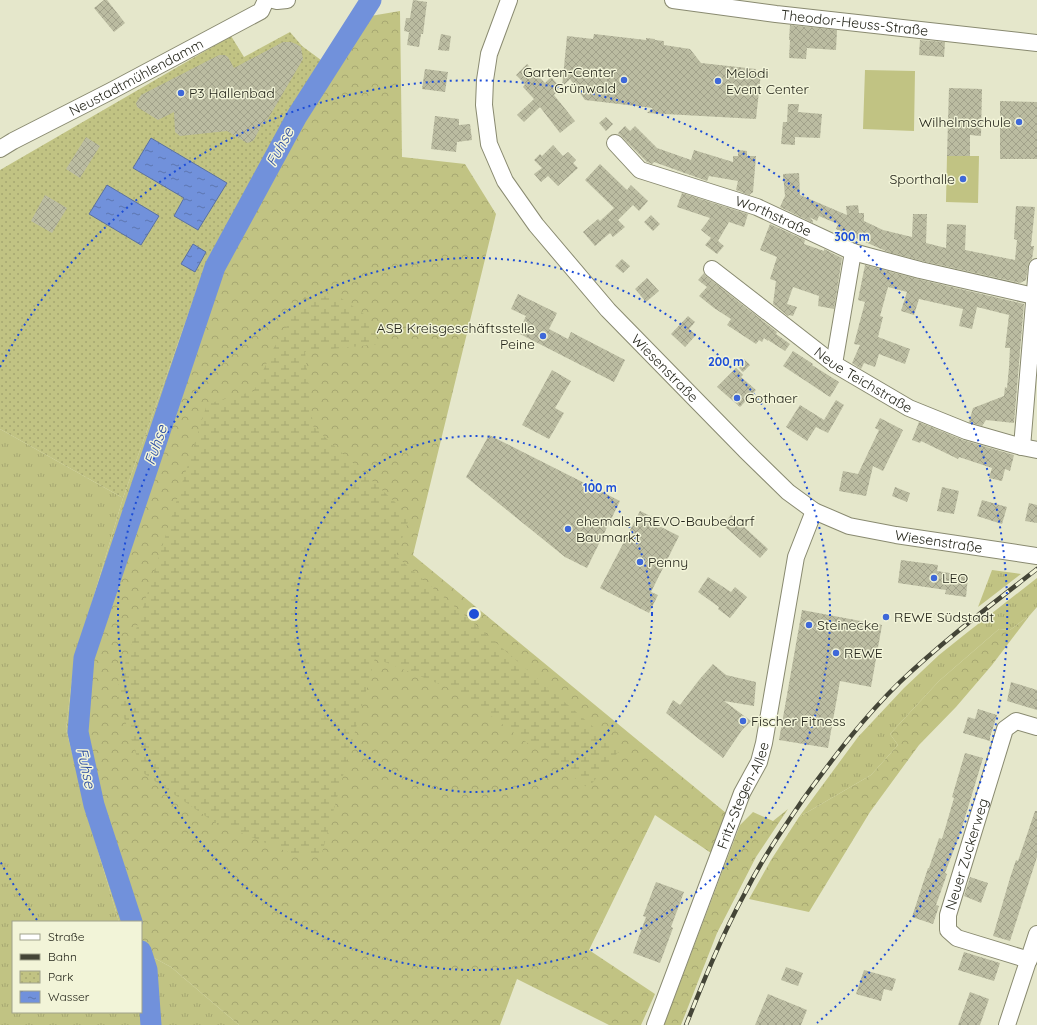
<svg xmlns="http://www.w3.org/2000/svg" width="1037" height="1025" viewBox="0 0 1037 1025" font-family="Quicksand,sans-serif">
<defs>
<pattern id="grass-tufts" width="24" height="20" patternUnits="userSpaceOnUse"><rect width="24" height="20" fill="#c1c383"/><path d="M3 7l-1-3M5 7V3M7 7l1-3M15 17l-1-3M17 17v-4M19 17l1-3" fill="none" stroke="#a6a771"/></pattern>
<pattern id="forest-crowns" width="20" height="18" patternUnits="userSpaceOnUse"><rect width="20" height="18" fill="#c1c383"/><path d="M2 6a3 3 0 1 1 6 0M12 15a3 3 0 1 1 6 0" fill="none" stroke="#a6a771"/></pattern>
<pattern id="wetland-marsh" width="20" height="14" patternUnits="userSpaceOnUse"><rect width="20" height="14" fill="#c1c383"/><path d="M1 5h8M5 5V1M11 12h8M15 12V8" fill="none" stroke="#a6a771"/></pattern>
<pattern id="park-dots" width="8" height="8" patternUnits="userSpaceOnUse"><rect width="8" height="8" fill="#c1c383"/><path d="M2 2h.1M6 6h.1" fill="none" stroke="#a6a771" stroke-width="1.8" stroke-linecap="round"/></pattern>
<pattern id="water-ripples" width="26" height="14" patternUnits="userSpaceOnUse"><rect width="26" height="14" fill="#7191db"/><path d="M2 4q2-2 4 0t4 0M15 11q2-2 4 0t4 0" fill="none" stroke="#5d76b1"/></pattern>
<pattern id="building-cross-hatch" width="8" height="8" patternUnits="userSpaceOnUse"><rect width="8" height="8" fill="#bbbca1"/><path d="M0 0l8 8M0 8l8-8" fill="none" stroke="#a1a18a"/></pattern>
</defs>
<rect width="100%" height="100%" fill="#e5e7cb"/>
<path fill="url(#grass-tufts)" d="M0 429 123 498 74 663 66 729 91 827 119 922H13V1012H141V951L171 967 239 1025H0Z
M992 570 1021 574 978 607Z
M1037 578V607L1030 615 1010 630 999 629 939 681 890 734 898 745 871 775 799 817 858 737 904 688 939 655 964 635Z"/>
<path fill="url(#forest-crowns)" d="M400 11 402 157 465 164 496 214 413 555 726 813 711 853 655 815 589 950 655 994 641 1025H609L517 979 500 1025H239L171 967 141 951V922H119L91 827 66 729 74 663 123 498 205 267 293 117 353 19Z
M1030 615 992 665 956 707 919 745 870 812 809 912 749 899 771 860 799 817 871 775 898 745 890 734 939 681 999 629 1010 630Z
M788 809 756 857 717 933 681 1025H664L740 825 753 812 773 821Z"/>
<path fill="url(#wetland-marsh)" d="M338 296 371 319 379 344 305 352 313 426 410 516 396 556 620 750 588 788 459 692 375 658 322 853 293 854 214 822 142 772 116 693 207 404 254 391 272 351 304 297Z"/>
<path fill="url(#park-dots)" d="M290 32 302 46 325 63 205 267 123 498 0 429V170L231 36 244 57Z"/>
<path fill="#c1c383" d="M865 70 915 71 914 131 863 129Z
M947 156H979L978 203 946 202Z"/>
<path fill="url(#water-ripples)" stroke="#5a71a1" d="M151 138 227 183 198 230 174 216 184 198 133 168Z
M107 185 159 216 141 245 89 214Z
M193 244 206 252 195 272 181 264Z"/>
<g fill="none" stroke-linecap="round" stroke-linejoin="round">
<path stroke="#7191db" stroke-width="21" d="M132 922 94 805 78 732 84 658 215 267 297 116 371 0
M141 951 147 970 151 1025"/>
</g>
<path fill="url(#building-cross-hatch)" d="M104 0H107L125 23 114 32 94 8Z
M413 0 427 2 423 34H421L419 47 407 45 409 32 404 31 406 18H410Z
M790 25 837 30 836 50 807 48 806 59 789 58 790 40H789Z
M441 34 451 36 449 51 438 50Z
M594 34 646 40V38L655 39V40L664 41V45L690 49 701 63 756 69V72L761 73 756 119 647 113 653 108 585 100 570 79 562 87 567 36 593 39Z
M920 40 945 42 944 57 919 55Z
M283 42H291L296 44 301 47 303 59 265 124H262L254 140 251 142 247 143 227 131 180 136 175 132 174 112 158 120 137 107 136 103 141 95 219 55H225L228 57 234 68Z
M527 64 545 83 551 77 561 88 554 95 575 121 560 133 540 107 524 122 517 115 534 99 523 87 525 84 516 75Z
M425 69 448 72 445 92 422 89Z
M949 88 982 89 981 136 970 135V156H947Z
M1000 101 1037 102V159H1000Z
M788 104H799L798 112 822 114 820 138 795 137V145L781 144 783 122H787Z
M435 116 459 119V125L470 124 472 140 457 142 456 152 431 149Z
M606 117 613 124 606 131 599 123Z
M625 126 630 131 635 126 657 148 691 160 694 150 733 162V156H738V150L747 151V156H756L753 192 749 195 736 190 738 181 709 176 707 181 654 162 652 164 647 162 618 133Z
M86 137 100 146 80 178 66 169Z
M553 145 563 156 568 152 576 160 573 163 578 168 558 186 548 176 541 182 534 174 542 168 534 160 540 154 542 156Z
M600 164 627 190 631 185 648 201 639 211 633 205 618 220 625 227 613 237 610 233 595 246 583 232 598 219 600 221 614 208 585 180Z
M799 173 800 195 847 215 846 206 858 205 859 213H864V221L883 230 912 237 913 214H927L926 243 946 248 947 224 966 225 965 250 1015 260 1017 240 1014 239 1016 206 1035 207 1031 246H1034L1032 259 1029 262 1028 266 1026 280 1020 283 922 261 888 252 836 229 838 224 819 216 817 221 809 217 813 221V223L780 207 785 196 783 174Z
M682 193 748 214 744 227 729 222 718 241 724 246 717 254 705 245 711 238 701 230 710 218 677 207Z
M45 195 67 208 52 233 31 221Z
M651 215 660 224 653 231 644 222Z
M770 224 805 240 804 244 824 251V249L842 258 834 309 818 306 819 296 793 287 787 304 797 307 793 316 789 315 788 316 773 304 776 281 770 279 777 257 760 250Z
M622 259 630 266 623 273 615 266Z
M865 265 918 279 1024 304 1014 423 986 420 982 426 969 422 973 408 1004 396 1005 387 1007 388 1009 367 1010 348H1005L1009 315 977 307 972 329 959 326 963 309 919 299 914 315 901 311 907 292 888 287 880 316 883 317 878 337 910 349 905 364 879 354 875 367 864 363 861 369 852 363 860 345 854 344 865 302 858 300Z
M704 273 706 276 777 332 776 334 790 344 785 351 768 340V341L764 338 762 342 759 340 756 344 727 325 731 319 714 308 699 296 707 287 698 280Z
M647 278 659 291 646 302 635 289Z
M518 294 557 313 549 329 568 339 571 332 625 360 614 382 518 333 526 316 511 309Z
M688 316 695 322 689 329 696 335 685 347 671 334Z
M793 351 813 364 812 365 839 382 830 397 783 366Z
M743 358 750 365 743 372 736 365Z
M736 368 743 375 741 377 756 390 740 407 717 387Z
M552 370 571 381 555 408 564 413 549 439 522 425Z
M836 400 844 405 828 433 816 427 807 441 786 427 800 405 824 420Z
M880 418 903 430 883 471 873 466 866 496 839 491 843 471 858 474 879 430 875 428Z
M919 422 963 440 1014 455 1010 471 1005 469 1002 481 989 478 992 468 959 457 958 459 921 441 920 443 912 440Z
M489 435 620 501 587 568 565 557 466 477Z
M895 487 910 493 907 502 892 496Z
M942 487 959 491 954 514 937 511Z
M982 500 1007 507 1002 524 977 516Z
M1029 503 1037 505V523L1025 521Z
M640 511 661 521 659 526 679 536 651 592 658 595 649 613 600 588Z
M731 515 768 549 760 558 723 525Z
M901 560 938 565 937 571 968 576 966 597 945 594 946 590 898 583Z
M708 577 731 592 735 587 747 597 730 618 718 609 719 607 698 592Z
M802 610 882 625 871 687 840 681 828 748 779 740Z
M713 664 726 675 756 682 754 706 724 701 751 721 742 730 723 758 666 713 673 700 680 705 699 680Z
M1011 682 1037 690V710L1007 701Z
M978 709 997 715 990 737V741L963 733 968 717 975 719Z
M965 753 983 758 960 834 945 873 947 874 936 905 939 906 933 924 912 917 928 868H929L939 838 942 839 954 798 952 797Z
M1035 811H1037V857L1010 941 993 936 1010 878 1016 860 1018 861Z
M970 877 988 883 981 903 964 896Z
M656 882 684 892 671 927 673 928 660 963 633 953 646 917 643 916Z
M964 952 1000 963 994 981 958 970Z
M786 967 803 973 798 986 781 980Z
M864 970 896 979 892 991 884 989 881 1001 856 994Z
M970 992 989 999 980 1025H958Z
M768 994 807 1010 801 1025H755Z"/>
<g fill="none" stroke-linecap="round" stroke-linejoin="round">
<defs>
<g id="minor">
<path d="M273 0 277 1 287 0"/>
<path id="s1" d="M509 0 489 54 485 80 484 105 489 144 505 181 536 225 608 310 745 450 788 492 814 511 849 526 896 535 1037 556"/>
<path id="s2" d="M673 0 776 14 1037 43"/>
<path id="s3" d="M615 143 640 170 757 207 853 252 920 270 1034 296"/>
<path id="s4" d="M0 149 13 141 111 91 261 11 266 0"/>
<path id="s5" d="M712 269 834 364 909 408 966 431 1022 447 1037 450"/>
<path d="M834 364 853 252"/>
<path d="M1022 447 1037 267"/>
<path id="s6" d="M1029 960 957 938 948 930V915L1005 729 1016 721 1037 727"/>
<path id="s7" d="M655 1025 742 793 759 762 764 743 796 557 814 511"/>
<path d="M1007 1025 1037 934"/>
</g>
</defs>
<use href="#minor" stroke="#898a70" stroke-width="18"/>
<use href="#minor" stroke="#fff" stroke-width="16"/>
<defs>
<path id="rail" d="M686 1025C704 980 722 935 745 893 762 859 783 829 804 798 834 757 863 718 900 682 943 641 991 605 1037 569"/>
</defs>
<use href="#rail" stroke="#444537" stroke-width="4.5"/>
<use href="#rail" stroke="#f2f4d8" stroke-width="3" stroke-dasharray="9" stroke-linecap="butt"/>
</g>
<g fill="none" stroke="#1d4ed8" stroke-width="2" stroke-dasharray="2 4">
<circle cx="474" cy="614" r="178"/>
<circle cx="474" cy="614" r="356"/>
<path d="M37 920A534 534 0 0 1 0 861M0 367A534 534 0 1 1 817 1023"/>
</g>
<g fill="#3e68d9" stroke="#f2f4d8" stroke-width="1.5">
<circle cx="624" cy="80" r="4"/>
<circle cx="718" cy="81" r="4"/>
<circle cx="181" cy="93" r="4"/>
<circle cx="1019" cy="122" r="4"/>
<circle cx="963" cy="179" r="4"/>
<circle cx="543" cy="336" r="4"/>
<circle cx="737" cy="398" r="4"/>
<circle cx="568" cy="529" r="4"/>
<circle cx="640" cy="562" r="4"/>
<circle cx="934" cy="578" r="4"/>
<circle cx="886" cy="617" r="4"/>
<circle cx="809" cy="625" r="4"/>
<circle cx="836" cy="653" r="4"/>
<circle cx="743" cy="721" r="4"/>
</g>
<g text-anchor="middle" stroke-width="3" stroke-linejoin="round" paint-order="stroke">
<g font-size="14" fill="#25261b" stroke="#f2f4d8">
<text dy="5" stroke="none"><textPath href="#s2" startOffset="183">Theodor-Heuss-Straße</textPath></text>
<text dy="5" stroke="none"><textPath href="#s4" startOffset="154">Neustadtmühlendamm</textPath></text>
<text dy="5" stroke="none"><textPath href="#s3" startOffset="178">Worthstraße</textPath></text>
<text dy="5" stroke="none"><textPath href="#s1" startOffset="435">Wiesenstraße</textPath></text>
<text dy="5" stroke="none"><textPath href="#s5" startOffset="188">Neue Teichstraße</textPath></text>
<text dy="5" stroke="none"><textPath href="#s1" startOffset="771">Wiesenstraße</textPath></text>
<text dy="5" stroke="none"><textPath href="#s7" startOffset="246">Fritz-Stegen-Allee</textPath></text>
<text dy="5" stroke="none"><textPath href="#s6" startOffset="166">Neuer Zuckerweg</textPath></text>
</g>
<g font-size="14" fill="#25261b" stroke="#f2f4d8" text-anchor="start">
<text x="616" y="77" text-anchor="end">Garten-Center<tspan x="616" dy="16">Grünwald</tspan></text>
<text x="726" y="78">Melodi<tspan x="726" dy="16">Event Center</tspan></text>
<text x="189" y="98">P3 Hallenbad</text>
<text x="1011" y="127" text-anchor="end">Wilhelmschule</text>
<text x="955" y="184" text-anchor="end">Sporthalle</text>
<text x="535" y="333" text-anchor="end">ASB Kreisgeschäftsstelle<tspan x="535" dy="16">Peine</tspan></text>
<text x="745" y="403">Gothaer</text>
<text x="576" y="526">ehemals PREVO-Baubedarf<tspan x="576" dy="16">Baumarkt</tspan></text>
<text x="648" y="567">Penny</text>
<text x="942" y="583">LEO</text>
<text x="894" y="622">REWE Südstadt</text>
<text x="817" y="630">Steinecke</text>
<text x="844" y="658">REWE</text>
<text x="751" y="726">Fischer Fitness</text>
</g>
<g font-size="15" font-style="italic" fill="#2a4ba2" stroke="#f2f4d8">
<text transform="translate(280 147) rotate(-62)" y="5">Fuhse</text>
<text transform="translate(156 445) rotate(-71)" y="5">Fuhse</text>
<text transform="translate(86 768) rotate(78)" y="5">Fuhse</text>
</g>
</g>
<circle cx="474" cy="614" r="6" fill="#1d4ed8" stroke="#f2f4d8" stroke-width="2"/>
<g font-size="12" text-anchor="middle" font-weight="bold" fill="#1d4ed8" stroke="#f2f4d8" stroke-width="3" stroke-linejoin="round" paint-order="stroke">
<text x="852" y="241">300 m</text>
<text x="726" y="366">200 m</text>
<text x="600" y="492">100 m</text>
</g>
<rect x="12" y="921" width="130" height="92" fill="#f2f4d8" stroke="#a0a28c"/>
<rect x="20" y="934" width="20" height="6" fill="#ffffff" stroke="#a0a28c"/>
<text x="48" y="941" font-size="12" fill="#25261b">Straße</text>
<rect x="20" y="954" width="20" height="6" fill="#444537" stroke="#a0a28c"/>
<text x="48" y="961" font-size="12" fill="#25261b">Bahn</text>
<rect x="20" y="971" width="20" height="12" fill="url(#park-dots)" stroke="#a0a28c"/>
<text x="48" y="981" font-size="12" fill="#25261b">Park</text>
<rect x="20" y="991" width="20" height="12" fill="url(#water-ripples)" stroke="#a0a28c"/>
<text x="48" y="1001" font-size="12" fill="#25261b">Wasser</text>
</svg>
